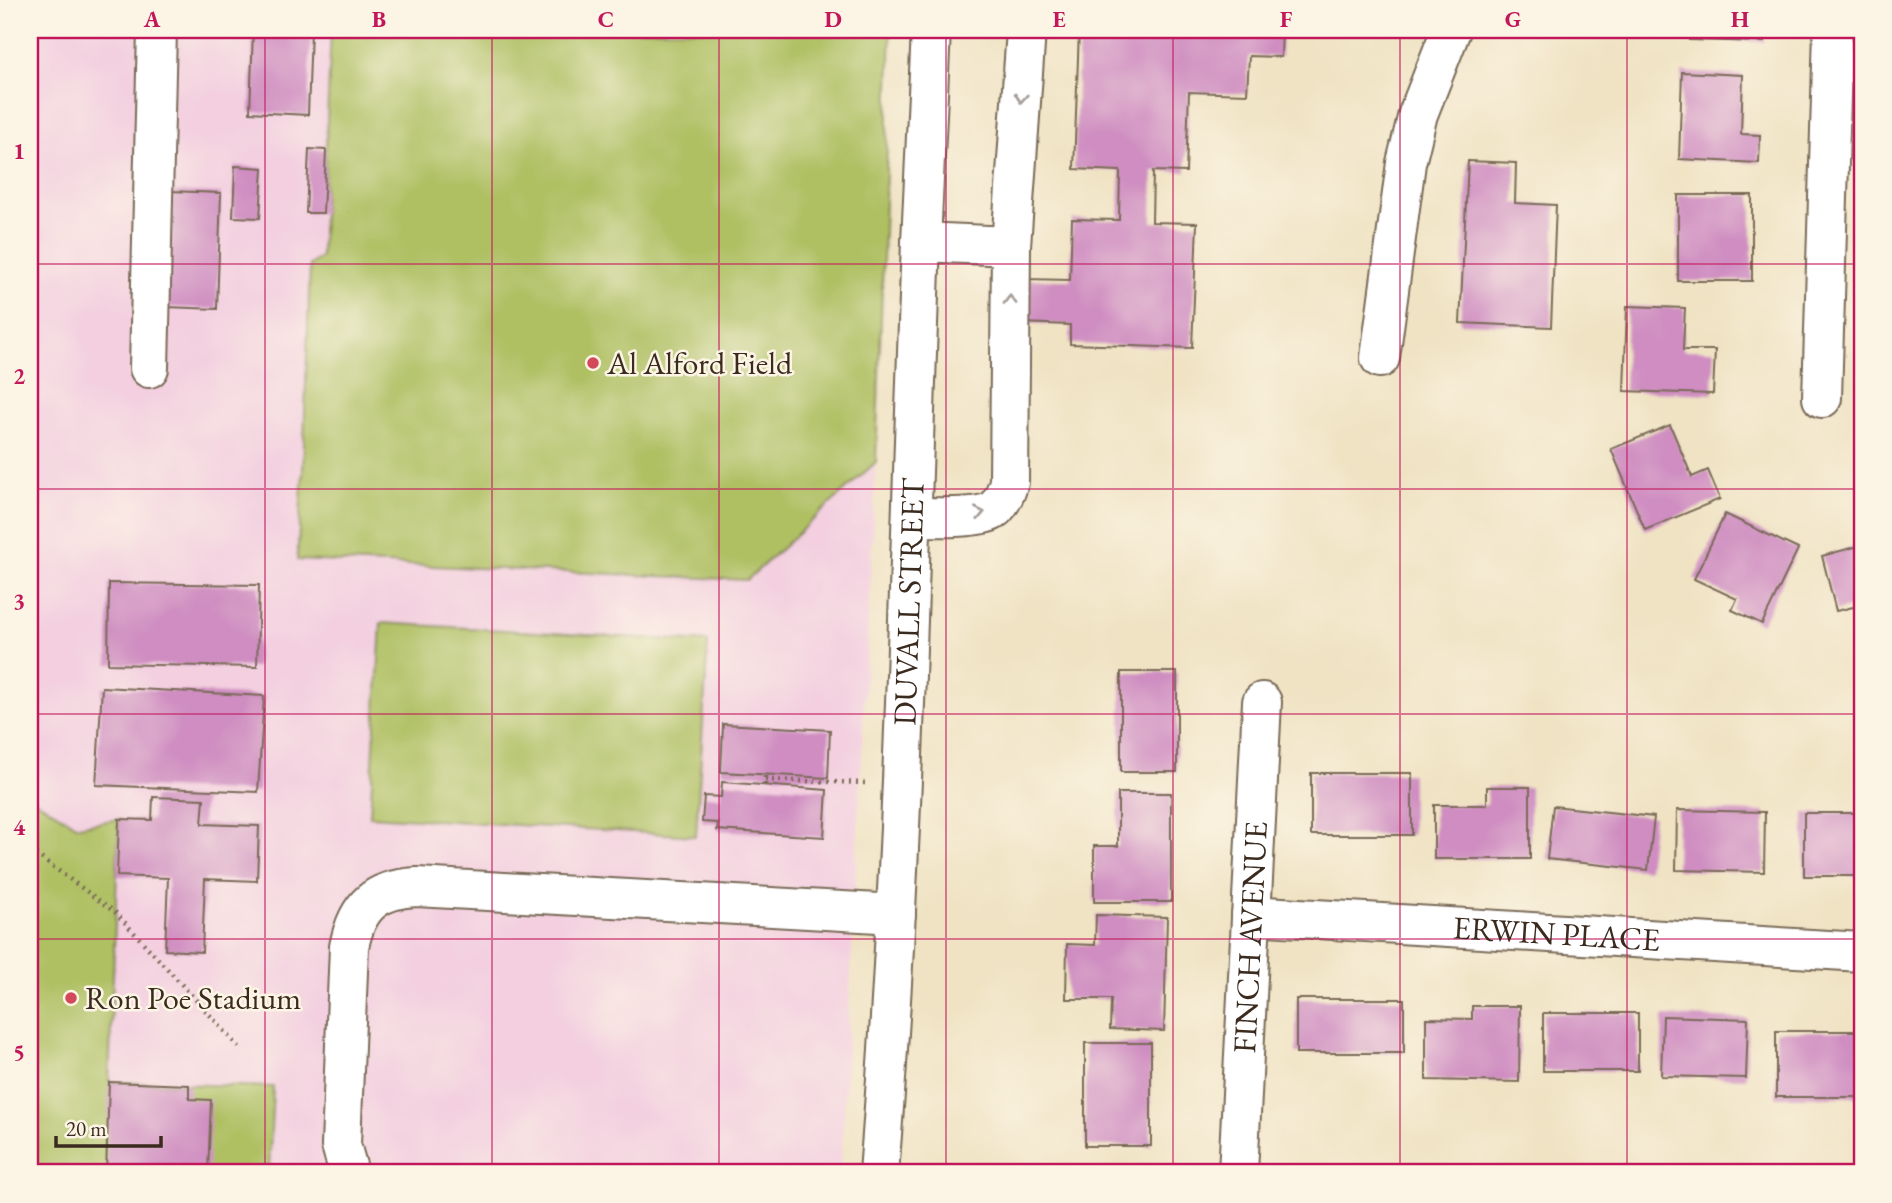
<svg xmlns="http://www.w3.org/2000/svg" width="1892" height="1203" viewBox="0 0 1892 1203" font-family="'EB Garamond',serif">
<rect width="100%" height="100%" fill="#fcf5e5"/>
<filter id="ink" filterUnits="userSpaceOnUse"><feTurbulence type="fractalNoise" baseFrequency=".0143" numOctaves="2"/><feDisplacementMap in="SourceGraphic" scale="14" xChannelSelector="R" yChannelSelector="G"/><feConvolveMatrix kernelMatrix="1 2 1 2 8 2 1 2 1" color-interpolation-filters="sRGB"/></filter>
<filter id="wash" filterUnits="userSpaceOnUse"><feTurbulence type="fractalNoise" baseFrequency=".00686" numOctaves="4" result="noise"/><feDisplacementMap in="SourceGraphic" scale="28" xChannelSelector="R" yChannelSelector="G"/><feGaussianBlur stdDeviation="1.57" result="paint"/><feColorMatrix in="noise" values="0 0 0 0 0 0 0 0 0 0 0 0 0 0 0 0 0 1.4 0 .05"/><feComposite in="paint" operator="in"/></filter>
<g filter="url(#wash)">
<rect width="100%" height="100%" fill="#f0e3c4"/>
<path fill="#f3cfe0" d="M30 30H891L876 462 841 1173H30Z"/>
<path fill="#afc063" stroke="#757540" stroke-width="2" d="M331 30H891L876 462 747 580 297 560 303 472 310 265 321 257Z
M381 623 708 642 696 836 370 816Z
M30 797 78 826 119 819 109 1082 273 1087 269 1173H30Z"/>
<g id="blocks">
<path fill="#cf8dc1" d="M253 30H311L308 115 250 112Z
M1079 30H1282L1281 57 1249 56 1247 94 1189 92 1186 172 1153 171 1152 222 1197 223 1192 348 1070 344V325L1023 323 1025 279 1070 280 1072 219 1119 220 1120 171 1074 169Z
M1689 30H1764V42L1689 40Z
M1682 72 1743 75 1741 134 1760 135 1759 163 1679 159Z
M309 149 326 150 323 213H306Z
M1468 161 1516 163 1515 203 1556 205 1551 327 1460 323Z
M235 166 263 168 260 218 233 217Z
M170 191 221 193 217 309 166 307Z
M1678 195H1752V281H1678Z
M1627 306 1685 308 1683 350H1715L1713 394 1624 391Z
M1670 425 1692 477 1708 470 1720 499 1645 530 1611 449Z
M1725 514 1798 549 1762 624 1732 610 1737 599 1694 579Z
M1862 545V605L1836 611 1822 556Z
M109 583 259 585 257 667 108 664Z
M1121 672H1177V772H1121Z
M102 687 264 696 258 792 96 785Z
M723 724 830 730 828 778 721 772Z
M1311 773H1412V835H1311Z
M722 782 827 790 824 837 717 830 718 823 702 822 704 796 721 797Z
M1487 787H1530V859H1434V805H1487Z
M1118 793H1171V902H1094V846H1118Z
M153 797 204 799 202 824 259 826 257 881 205 879 202 952 165 950 168 878 117 876 119 819 152 820Z
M1553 806 1654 817 1648 870 1547 859Z
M1677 810 1765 812 1764 872 1676 870Z
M1804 813H1858V830H1862V876H1804Z
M1096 915 1167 917 1164 1031 1110 1029 1111 999H1066L1067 944 1095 945Z
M1296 999H1404V1053H1296Z
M1472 1006H1520L1519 1082 1426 1080V1018L1472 1019Z
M1543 1013H1638V1071H1543Z
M1663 1016 1748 1019 1746 1078 1661 1076Z
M1776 1031H1862V1097H1776Z
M1085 1043H1151V1146H1085Z
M109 1082 189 1085V1099L211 1100 208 1173H106Z"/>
</g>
</g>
<g filter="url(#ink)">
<use href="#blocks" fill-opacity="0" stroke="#7a6b58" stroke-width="2"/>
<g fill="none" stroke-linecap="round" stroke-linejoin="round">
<defs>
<g id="minor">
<path d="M1011 246 1026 30"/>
<path d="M1380 358 1406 163 1418 114 1451 30"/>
<path d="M149 368 157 30"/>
<path d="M1822 398 1833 30"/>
<path d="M912 517C930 517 978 519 992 511 1001 505 1006 492 1009 482L1011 246 921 242"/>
<path id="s1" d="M1251 915 1862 952"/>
<path d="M349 1173 341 1145 349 947C357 906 375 889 417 887L896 914"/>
<path id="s2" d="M879 1173C904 864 909 553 921 242 924 171 928 101 931 30"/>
<path id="s3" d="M1238 1173 1262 702"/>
</g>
</defs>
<use href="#minor" stroke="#7a6b58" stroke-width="42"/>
<path stroke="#7a6b58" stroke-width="4.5" stroke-dasharray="2 5" stroke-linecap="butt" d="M765 780 866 783
M765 785V775
M30 850 116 913 242 1050"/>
<use href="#minor" stroke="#fff" stroke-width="38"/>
</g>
<defs><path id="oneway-chevron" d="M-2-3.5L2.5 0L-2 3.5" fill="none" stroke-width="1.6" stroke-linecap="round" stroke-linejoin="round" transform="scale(1.75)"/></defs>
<g stroke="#a79f9a">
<use href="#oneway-chevron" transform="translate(1021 98) rotate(94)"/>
<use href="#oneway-chevron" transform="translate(1010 300) rotate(-90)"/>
<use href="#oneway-chevron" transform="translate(980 513) rotate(-11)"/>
</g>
</g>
<path fill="none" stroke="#c2185b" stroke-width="2" stroke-opacity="0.55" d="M265 30V1173M492 30V1173M719 30V1173M946 30V1173M1173 30V1173M1400 30V1173M1627 30V1173M30 264H1862M30 489H1862M30 714H1862M30 939H1862"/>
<g fill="#d1495b" stroke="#fcf5e5" stroke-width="2.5">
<circle cx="593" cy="363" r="7"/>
<circle cx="71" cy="998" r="7"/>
</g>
<g text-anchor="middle" stroke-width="5" stroke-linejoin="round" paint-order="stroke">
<g font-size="32" fill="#3b2a1e" stroke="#fcf5e5" text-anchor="start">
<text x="607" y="374">Al Alford Field</text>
<text x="85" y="1009">Ron Poe Stadium</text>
</g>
<g font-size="32" fill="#3b2a1e" stroke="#fcf5e5">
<text dy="11" stroke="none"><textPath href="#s2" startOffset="572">DUVALL STREET</textPath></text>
<text dy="11" stroke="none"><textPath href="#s1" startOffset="306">ERWIN PLACE</textPath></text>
<text dy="11" stroke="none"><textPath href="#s3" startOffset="236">FINCH AVENUE</textPath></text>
</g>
</g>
<rect width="1892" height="1203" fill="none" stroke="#fcf5e5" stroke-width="77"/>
<path d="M56 1136v10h105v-10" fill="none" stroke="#3b2a1e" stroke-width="3.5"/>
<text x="66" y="1136" font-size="21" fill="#3b2a1e" stroke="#fcf5e5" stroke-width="5" paint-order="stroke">20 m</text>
<rect x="38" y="38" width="1816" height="1126" fill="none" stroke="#c2185b" stroke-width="2.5"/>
<g font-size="23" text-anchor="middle" font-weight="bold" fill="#c2185b">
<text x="152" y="27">A</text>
<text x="379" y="27">B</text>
<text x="606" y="27">C</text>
<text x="833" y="27">D</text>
<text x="1059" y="27">E</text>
<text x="1286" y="27">F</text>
<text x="1513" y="27">G</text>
<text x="1740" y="27">H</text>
<text x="19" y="159">1</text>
<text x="19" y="384">2</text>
<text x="19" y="609">3</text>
<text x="19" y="835">4</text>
<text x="19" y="1060">5</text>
</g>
</svg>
